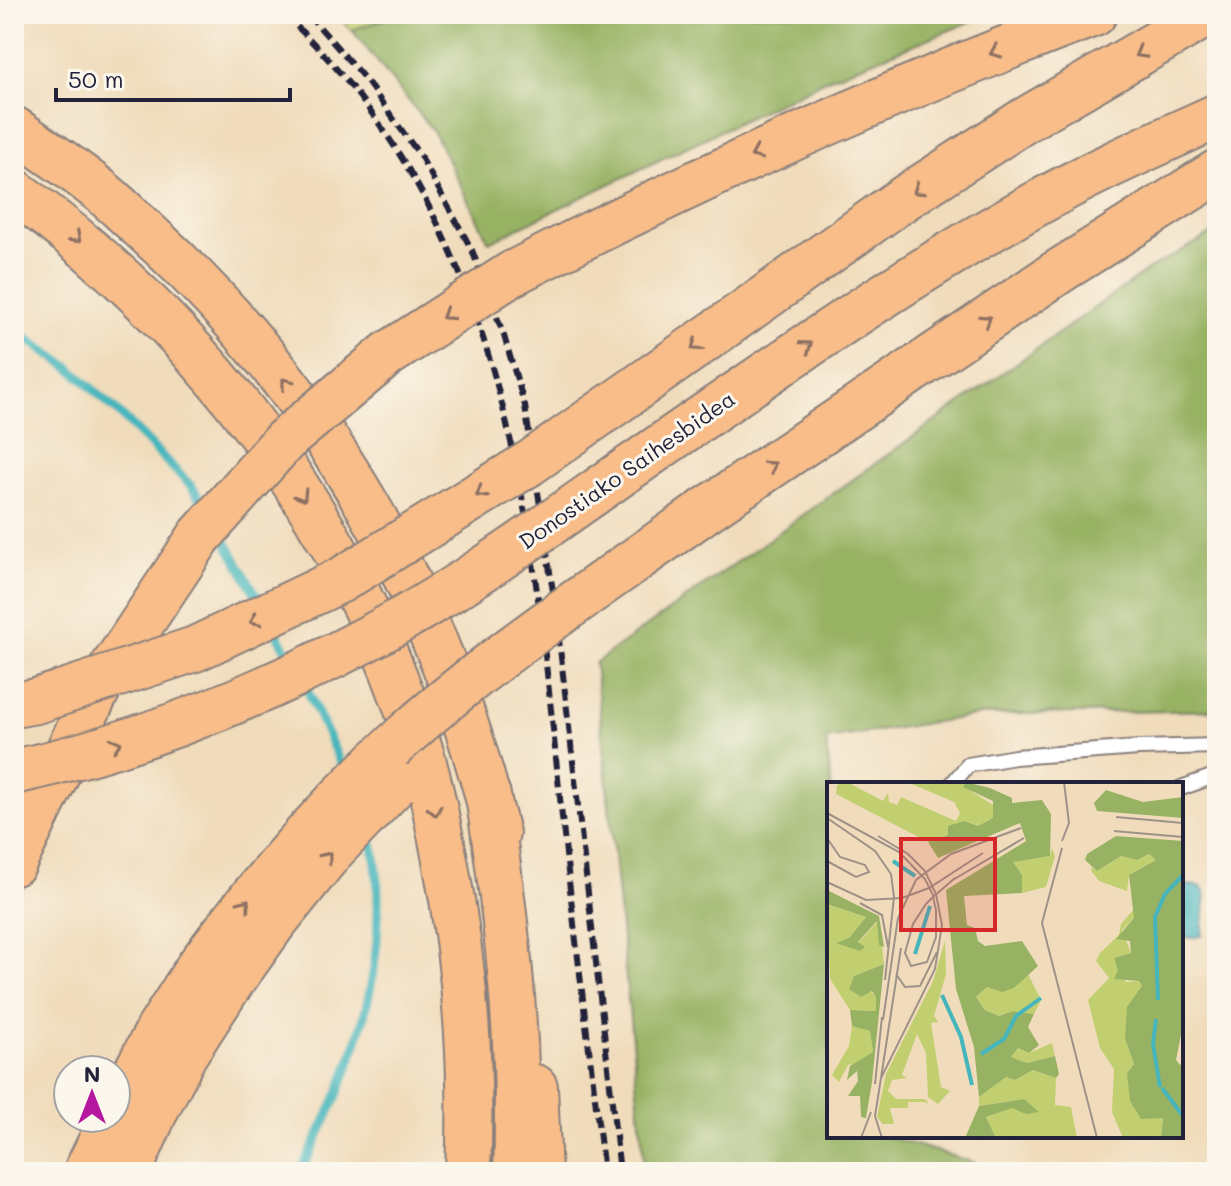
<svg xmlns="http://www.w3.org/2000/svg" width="1231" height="1186" viewBox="0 0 1231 1186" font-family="Mali,sans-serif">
<rect width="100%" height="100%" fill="#fbf7ec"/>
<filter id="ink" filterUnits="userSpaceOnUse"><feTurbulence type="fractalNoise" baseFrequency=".0125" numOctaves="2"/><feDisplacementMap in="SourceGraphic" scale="16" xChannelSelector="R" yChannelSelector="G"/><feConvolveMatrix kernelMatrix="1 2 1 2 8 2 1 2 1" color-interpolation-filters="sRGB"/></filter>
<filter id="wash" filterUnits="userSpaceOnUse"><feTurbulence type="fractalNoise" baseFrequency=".006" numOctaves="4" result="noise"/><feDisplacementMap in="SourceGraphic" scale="32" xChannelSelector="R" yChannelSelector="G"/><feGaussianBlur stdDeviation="1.8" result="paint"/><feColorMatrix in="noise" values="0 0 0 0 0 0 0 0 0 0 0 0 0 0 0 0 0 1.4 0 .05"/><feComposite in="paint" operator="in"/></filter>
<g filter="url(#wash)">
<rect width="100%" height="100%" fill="#f0dcbb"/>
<path fill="#c1cf71" stroke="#727856" stroke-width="2" d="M334 14H400L352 30Z"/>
<path fill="#98b263" stroke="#5d6a4f" stroke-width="2" d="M400 14H990L832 77 489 242 433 131 352 30Z
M1217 231V710L980 715 826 739 831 784 829 1136H885L976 1163 978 1172H645L595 663 1149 269Z"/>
<path fill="#46b6bc" stroke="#346c7c" stroke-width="2" d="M1187 885 1200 886 1206 894 1202 936 1189 938 1181 932V889Z"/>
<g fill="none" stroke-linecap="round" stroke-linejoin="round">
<path stroke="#46b6bc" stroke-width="9" d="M14 330 70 368 120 414 192 487 208 511
M220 531 262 605
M273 625 294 665
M305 685 345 773
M300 1172C344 1090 378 1005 378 910 378 883 378 857 368 832"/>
</g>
</g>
<g filter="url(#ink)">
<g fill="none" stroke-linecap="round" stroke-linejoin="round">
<defs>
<path id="lane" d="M952 784 968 765 1015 757 1139 748 1217 746
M1181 788 1217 775"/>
<path id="primary" d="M14 129C40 147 68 165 93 185 111 198 127 215 143 229 323 391 441 599 497 833
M535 1087 539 1172"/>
<path id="highway" d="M14 191C200 324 346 518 416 736 429 776 437 818 445 860 465 964 473 1066 468 1172
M513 273C702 176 895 89 1094 14
M760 301 900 201 1025 120 1207 14
M628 469C761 377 894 283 1036 204 1094 171 1156 144 1217 116
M706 510 1058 272 1217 172
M488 795C507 921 521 1045 516 1172
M14 863 98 689 200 536
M116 1109 158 1030 198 967
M86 1172 112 1118
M129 1172 157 1108 185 1054 229 986"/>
</defs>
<use href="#lane" stroke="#897f7b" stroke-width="18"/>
<use href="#primary" stroke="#897f7b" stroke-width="48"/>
<use href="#highway" stroke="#897f7b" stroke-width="48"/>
<use href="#lane" stroke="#fff" stroke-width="14"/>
<use href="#primary" stroke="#f8bd89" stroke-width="44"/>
<use href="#highway" stroke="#f8bd89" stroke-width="44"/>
<path stroke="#22223b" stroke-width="6" stroke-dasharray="12 6" stroke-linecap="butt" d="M284 14C507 223 531 512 560 798 573 923 589 1047 604 1172
M308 14 365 79 421 157 472 250 504 336 525 406 555 605 620 1172"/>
<defs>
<path id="highway-bridge" d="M200 536 284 441 388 354 513 273
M14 705 36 701 195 649 341 580 530 463 760 301
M14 772C138 745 260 696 372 636 462 588 545 527 628 469
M198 967C260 883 327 805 404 736 497 652 605 583 706 510
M229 986 274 923 331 852 396 784"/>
</defs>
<use href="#highway-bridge" stroke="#897f7b" stroke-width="48" stroke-linecap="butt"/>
<use href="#highway-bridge" stroke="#f8bd89" stroke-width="44"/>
</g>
<defs><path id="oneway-chevron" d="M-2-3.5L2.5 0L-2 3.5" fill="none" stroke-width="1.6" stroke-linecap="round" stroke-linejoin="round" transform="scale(2)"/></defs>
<g stroke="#8d7062">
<use href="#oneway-chevron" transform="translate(995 52) rotate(157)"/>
<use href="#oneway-chevron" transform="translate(1140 53) rotate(150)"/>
<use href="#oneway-chevron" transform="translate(756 154) rotate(156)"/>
<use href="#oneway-chevron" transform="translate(918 190) rotate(147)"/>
<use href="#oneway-chevron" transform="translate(76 238) rotate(42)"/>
<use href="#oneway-chevron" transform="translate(447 315) rotate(147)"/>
<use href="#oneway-chevron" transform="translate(986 320) rotate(-34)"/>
<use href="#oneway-chevron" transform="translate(696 346) rotate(145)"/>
<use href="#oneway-chevron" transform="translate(807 346) rotate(-35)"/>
<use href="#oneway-chevron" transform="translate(286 383) rotate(-128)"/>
<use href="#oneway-chevron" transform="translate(771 466) rotate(-34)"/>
<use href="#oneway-chevron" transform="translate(481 493) rotate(148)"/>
<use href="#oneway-chevron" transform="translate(302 496) rotate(58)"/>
<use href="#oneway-chevron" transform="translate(255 620) rotate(155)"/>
<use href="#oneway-chevron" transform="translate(116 744) rotate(-16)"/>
<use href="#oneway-chevron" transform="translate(435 811) rotate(78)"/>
<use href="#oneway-chevron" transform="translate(327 857) rotate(-50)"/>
<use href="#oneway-chevron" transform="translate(245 904) rotate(-53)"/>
</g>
</g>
<g text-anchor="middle" stroke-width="6" stroke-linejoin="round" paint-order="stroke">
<g font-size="22" fill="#22223b" stroke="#fbf7ec">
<text transform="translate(627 470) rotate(-35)" y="8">Donostiako Saihesbidea</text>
</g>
</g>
<g transform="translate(827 782)">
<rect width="356" height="356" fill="#f0dcbb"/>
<path d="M20 0 56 19 61 11 62 20 70 23 74 15 129 39 133 31 127 20 80 0H138L136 4 169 25 166 36 151 44 137 39 121 53 101 60 9 12 10 3ZM225 66 228 74 219 105 195 111V93L185 79 223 74ZM322 72 329 78 302 93 300 109 272 99 265 90 264 85 270 89 294 74 310 78ZM0 122 39 135 22 156 31 161 51 139 53 144 57 182 27 194 50 215 49 229 23 228 3 197ZM307 127V136L295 148 304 171 287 176 299 200 312 199 315 204 298 257 307 282 300 291 321 337 332 332 336 336 334 356H296L285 330 287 287 273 266 261 218 282 196 269 179 273 171 292 153 294 142ZM118 159 119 192 107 234 111 240 104 241 114 305 123 309 111 322 101 315 99 271 90 252 75 293 80 296 65 298 61 309 69 317H97L100 319 102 325 99 320H81V326H63L67 342H56L50 335 59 292 106 199ZM201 192 214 218 207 232 186 229 172 234 158 228 149 215 160 205 175 209 187 206ZM32 242 43 249 46 270 37 280 21 283 12 300 5 293 22 264 25 244ZM225 261 228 274 200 281 183 275 191 266 202 271ZM206 288 229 296 228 323 244 325 250 356H169L159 335 186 325 199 332 197 317 152 324V315L179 295 188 298Z" fill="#c1cf71"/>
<path d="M138 0 163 6 185 16V21L215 18 224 32 223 74 186 80 195 93V111L137 114 140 143 148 146 151 159 158 164 195 159 211 184 187 206 175 210 160 205 149 215 158 228 172 234 186 229 207 232 201 245 212 263 202 271 191 266 184 275 200 281 228 274 232 292 229 296 206 288 188 298 179 295 152 315 147 265 129 207 119 108 199 59 193 41 111 76 101 60 121 53V44L137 39 151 44 166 36V19L136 5ZM279 8 316 20 356 15V36L270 29 267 21ZM289 54 356 59V243L349 278 353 283 356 278V356H334L336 336 314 337 303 319 300 291 307 282 298 257 300 225 315 204 312 199 287 197 291 188 287 176 304 171 303 159 289 157 307 136 302 93 329 78 322 72 310 78 294 74 270 89 258 78 260 72ZM0 108 52 134 57 165 52 163 50 139 31 160 38 165 33 169 9 161 22 156 39 135 0 122ZM57 182 45 300 39 336 34 335 33 314H21L31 299 30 289 20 298 23 284 46 270 43 249 25 244 23 228 49 229V215L45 209 34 215 22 207 27 194ZM197 317 212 330 199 332 185 326 159 335 169 356H138L152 324Z" fill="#98b263"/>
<path fill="none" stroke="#46b6bc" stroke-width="4" d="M66 79 88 94M88 172 103 124M115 213 134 255 145 303M331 218 328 135 338 112 356 93M329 237 326 262 333 305M154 272 177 257 189 234 214 216M335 306 356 334"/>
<path fill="none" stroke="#9e9288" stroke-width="2" d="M0 31 72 70 98 97 106 113 107 119 109 128V155L100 180 84 184 78 171 86 142 99 122 106 115 128 96M289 35 356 41M0 36 48 69 64 92 67 115 58 198M287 49 356 55M51 54 81 72 98 89 109 112 115 143 108 187 54 296 48 334 55 356M0 56 13 75 38 83 42 90 29 95 0 79M235 59 242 41 237 0M235 66 215 141 270 356M124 99 197 56M0 100 39 118 75 116 102 106 156 71M33 121 55 133 61 165M69 192 78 205 93 204 110 170M56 238 71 136 89 98 124 72 194 46M54 296 74 166M48 302 55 235M34 356 44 330"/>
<path fill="#d62828" fill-opacity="0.15" stroke="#d62828" stroke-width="4" d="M74 57H168V148H74Z"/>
<rect width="356" height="356" fill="none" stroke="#22223b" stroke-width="4"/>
</g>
<rect width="1231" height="1186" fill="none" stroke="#fbf7ec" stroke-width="48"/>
<g transform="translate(92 1094)"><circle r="38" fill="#fbf7ec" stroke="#a4a2a5" stroke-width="2"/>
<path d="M0-6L14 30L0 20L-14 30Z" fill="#b5179e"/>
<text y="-12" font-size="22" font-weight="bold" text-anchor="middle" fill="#22223b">N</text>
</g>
<path d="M56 88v12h234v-12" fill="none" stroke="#22223b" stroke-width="4"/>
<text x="68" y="88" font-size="24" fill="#22223b" stroke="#fbf7ec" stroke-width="6" paint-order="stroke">50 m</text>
</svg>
